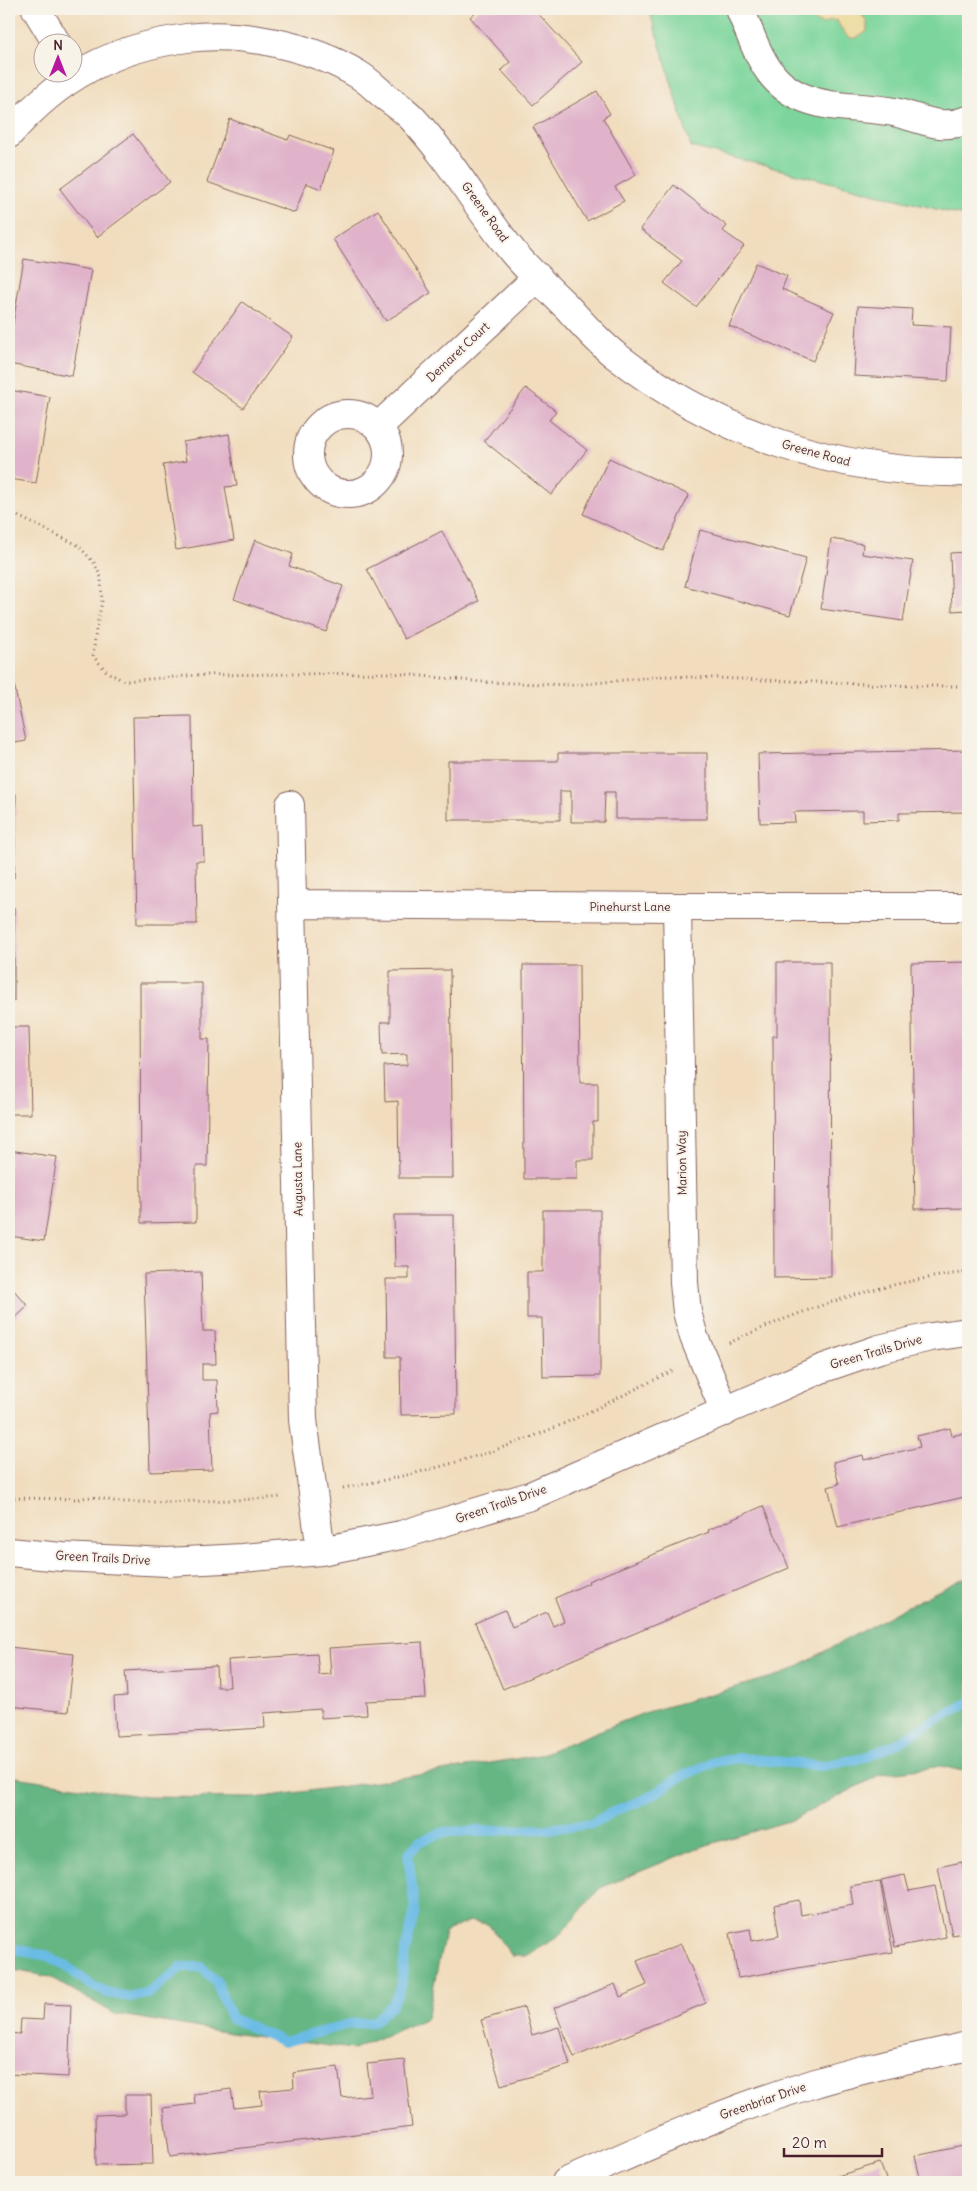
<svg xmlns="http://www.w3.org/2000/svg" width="977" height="2191" viewBox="0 0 977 2191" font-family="Delius,sans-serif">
<rect width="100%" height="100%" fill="#f7f3e8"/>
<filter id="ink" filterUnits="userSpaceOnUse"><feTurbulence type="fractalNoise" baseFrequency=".02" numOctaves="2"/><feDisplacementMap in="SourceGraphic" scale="10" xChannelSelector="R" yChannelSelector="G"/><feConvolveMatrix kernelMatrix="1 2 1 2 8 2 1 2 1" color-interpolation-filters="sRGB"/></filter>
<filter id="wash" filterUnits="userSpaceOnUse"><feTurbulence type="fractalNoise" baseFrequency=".0096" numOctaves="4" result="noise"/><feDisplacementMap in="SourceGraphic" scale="20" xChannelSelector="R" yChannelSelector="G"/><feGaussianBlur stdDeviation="1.12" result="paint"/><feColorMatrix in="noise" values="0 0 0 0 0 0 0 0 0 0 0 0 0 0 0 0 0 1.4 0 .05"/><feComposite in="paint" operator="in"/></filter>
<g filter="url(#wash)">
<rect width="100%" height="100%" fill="#f1ddbe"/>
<path fill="#7cd59b" stroke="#637a63" d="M649 9H968V217L691 147Z"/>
<path fill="#65b683" stroke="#586a57" d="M968 1576V1772L942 1766 882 1774 792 1820 700 1847 600 1888 558 1937 525 1956H512L488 1924 469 1921 445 1932 427 2018 353 2049 230 2033 115 2014 50 1977 9 1969V1776L146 1797 255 1798 376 1782 539 1755 644 1713 783 1674 904 1608Z"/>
<path fill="#eeda9e" stroke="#9c7c64" d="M810 9H856L867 21V31C850 46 845 35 837 21L832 20 823 24 814 21Z"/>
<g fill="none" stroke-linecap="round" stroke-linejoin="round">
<path stroke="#6bbbe6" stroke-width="10" d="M9 1948 48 1956 70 1969 89 1984 107 1993 131 1997 147 1994 182 1967H201L216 1981 231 2018 284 2042 349 2024 374 2022 392 2005 401 1987 405 1952 415 1910 408 1854 420 1841 444 1832 546 1829 591 1824 617 1810 648 1798 678 1778 714 1762 740 1758 821 1766 864 1758 898 1743 935 1720 968 1703"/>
</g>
<g id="blocks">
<path fill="#e0b3cb" d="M479 9H534L582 62 533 105 501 70 510 62 470 17Z
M597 91 610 114 603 118 636 175 615 187 624 201 587 221 533 127Z
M230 119 288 140 290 135 334 151 321 189 306 183 295 213 207 182Z
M133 134 170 182 97 237 60 189Z
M674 185 727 226 723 231 744 246 696 307 664 283 682 261 640 229Z
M378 210 431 293 386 321 333 239Z
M24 259 91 270 72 376 9 364V346Z
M756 263 787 276 782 289 834 312 813 361 729 326Z
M242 302 293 337 243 408 192 372Z
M858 306 912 309 911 325 951 327 948 381 854 376Z
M526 388 556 411 549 420 587 450 551 495 484 441Z
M9 390 50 397 36 483 9 479Z
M229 434 237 486 225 487 234 540 176 550 163 465 186 461 183 442Z
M609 458 689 495 663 551 583 514Z
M700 530 806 558 790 615 685 586Z
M442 531 479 601 404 639 367 569Z
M831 539 863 544 862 554 913 561 903 621 821 609Z
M255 540 293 554 289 566 343 586 326 632 234 599Z
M968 552V610L952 611 950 553Z
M9 661 26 741 9 744Z
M192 716 193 827 203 826 204 861H196L197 924H137L133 717Z
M968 750V812L899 813V820L863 821V811L794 812 795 822 760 823 758 754Z
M558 753H707V819H615V792H605L604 822H571V791H560V820H448V761H558Z
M9 794H16L14 878H9Z
M9 907H14V1001H9Z
M777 962H830L831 1277 774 1278 773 1036H777Z
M968 962V1208L915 1209 911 963Z
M523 965H579L580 1083H598V1122H593V1160H577V1179H524Z
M450 970 453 1178H399L398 1101 385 1102 384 1066 407 1065V1054L382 1055 381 1022H390V971Z
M140 983H202V1039H209L207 1166H196V1222L141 1223Z
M9 1027H29L31 1114H9Z
M9 1150 57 1157 44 1241 9 1236Z
M543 1210H600V1376L543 1377 542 1318H527V1272H543Z
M394 1215H454L456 1414 401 1415 400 1357H387L386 1279H409V1267H395Z
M201 1272 203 1331H215L216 1364H202V1380H217L218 1411 210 1412 212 1470 150 1472 144 1274Z
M9 1285 28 1306 9 1324Z
M950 1428 952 1436 968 1432V1496L838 1527 828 1487 839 1484 833 1462 863 1455 864 1460 920 1447 917 1436Z
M763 1506 789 1568 503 1689 475 1623 505 1610 512 1627 547 1612 553 1626 564 1621 555 1598 589 1583 588 1581 709 1532 708 1530Z
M422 1642 426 1698 366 1701 367 1715 321 1718V1709L264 1713 265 1728 116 1736 114 1697 127 1696 125 1671 216 1666 217 1687H230L228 1660 317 1654 319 1675 331 1674 329 1648Z
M9 1647 74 1654 68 1712 9 1706Z
M962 1862 965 1875 968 1874V1932L952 1935 938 1867Z
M905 1875 909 1891 935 1886 946 1937 895 1947 881 1880Z
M880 1881 893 1952 738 1978 730 1933 750 1929 752 1941 779 1936 774 1905 799 1900 801 1915 853 1905 850 1886Z
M681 1944 706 2003 574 2057 554 2008 615 1984 620 1997 647 1985 637 1961Z
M44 2004 71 2005 68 2077 9 2074V2033L20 2034 21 2019 43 2020Z
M524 2007 532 2035 559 2027 570 2065 501 2085 481 2020Z
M404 2060 412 2127 170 2157 163 2108 195 2104 194 2094 231 2089 234 2108 262 2105 260 2091 294 2088 293 2073 338 2067 342 2098 371 2095 367 2064Z
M125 2095H151L153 2164 96 2165 95 2115 125 2114Z
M968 2145V2182H921L915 2156Z
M880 2163 887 2182H832L831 2178Z"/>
</g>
</g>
<g filter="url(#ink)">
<use href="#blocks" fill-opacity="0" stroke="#84625e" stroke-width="1"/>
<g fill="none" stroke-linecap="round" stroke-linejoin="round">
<defs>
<path id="minor" d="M36 9 56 42
M740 9C761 60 769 95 830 105 851 108 873 108 894 112 922 118 939 131 968 120
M9 134C59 77 112 48 187 38 242 31 312 46 359 75 369 81 377 90 386 97 395 104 405 110 413 119 451 160 478 209 513 252 529 271 548 288 566 306 581 322 597 341 615 355 715 433 840 475 968 472
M308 454a40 40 0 1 1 80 0a40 40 0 1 1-80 0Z
M379 426 538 277
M290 805 303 1420 321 1551
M292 904 677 907H968
M677 907 684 1283 687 1312 694 1337 725 1412
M9 1552 62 1557 167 1562 242 1558 321 1551 401 1535 530 1496 821 1369 879 1349 931 1337 968 1332
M566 2182C645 2148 723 2111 806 2086 859 2069 914 2058 968 2046"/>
</defs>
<use href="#minor" stroke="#84625e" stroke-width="30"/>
<path stroke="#84625e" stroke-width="3" stroke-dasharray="1 4" stroke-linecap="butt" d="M9 512 78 545 94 563 101 577 102 602 96 629 93 656 107 672 124 681 199 675 392 673 483 682 574 685 664 676 917 686H968
M729 1343C806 1307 883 1282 968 1272
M343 1488C412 1476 479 1458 544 1432 588 1414 631 1391 674 1370
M9 1498 79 1499C95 1494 108 1502 124 1502 177 1502 230 1501 283 1497"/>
<use href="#minor" stroke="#fff" stroke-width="28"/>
</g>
</g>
<g text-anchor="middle" stroke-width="4" stroke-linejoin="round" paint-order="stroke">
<g font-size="12" fill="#4a1f2b" stroke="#f7f3e8">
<text transform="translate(485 212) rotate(54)" y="4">Greene Road</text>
<text transform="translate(458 352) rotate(-43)" y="4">Demaret Court</text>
<text transform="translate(816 453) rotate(15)" y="4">Greene Road</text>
<text x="630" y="911">Pinehurst Lane</text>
<text transform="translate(682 1163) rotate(-91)" y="4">Marion Way</text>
<text transform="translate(298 1179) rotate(-91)" y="4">Augusta Lane</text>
<text transform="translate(876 1352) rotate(-16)" y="4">Green Trails Drive</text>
<text transform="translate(501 1504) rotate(-19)" y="4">Green Trails Drive</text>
<text transform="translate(103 1558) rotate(3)" y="4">Green Trails Drive</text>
<text transform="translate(763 2101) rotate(-19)" y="4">Greenbriar Drive</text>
</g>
</g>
<rect width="977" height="2191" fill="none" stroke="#f7f3e8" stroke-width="30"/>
<g transform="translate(58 58)"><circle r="24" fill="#f7f3e8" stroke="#b29e9c"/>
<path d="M0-4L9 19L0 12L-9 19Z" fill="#b5179e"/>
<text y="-8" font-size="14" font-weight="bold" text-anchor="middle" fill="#4a1f2b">N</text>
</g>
<path d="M784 2148v8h98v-8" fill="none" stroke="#4a1f2b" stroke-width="2.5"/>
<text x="792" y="2148" font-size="15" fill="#4a1f2b" stroke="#f7f3e8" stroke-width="4" paint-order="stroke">20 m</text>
</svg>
